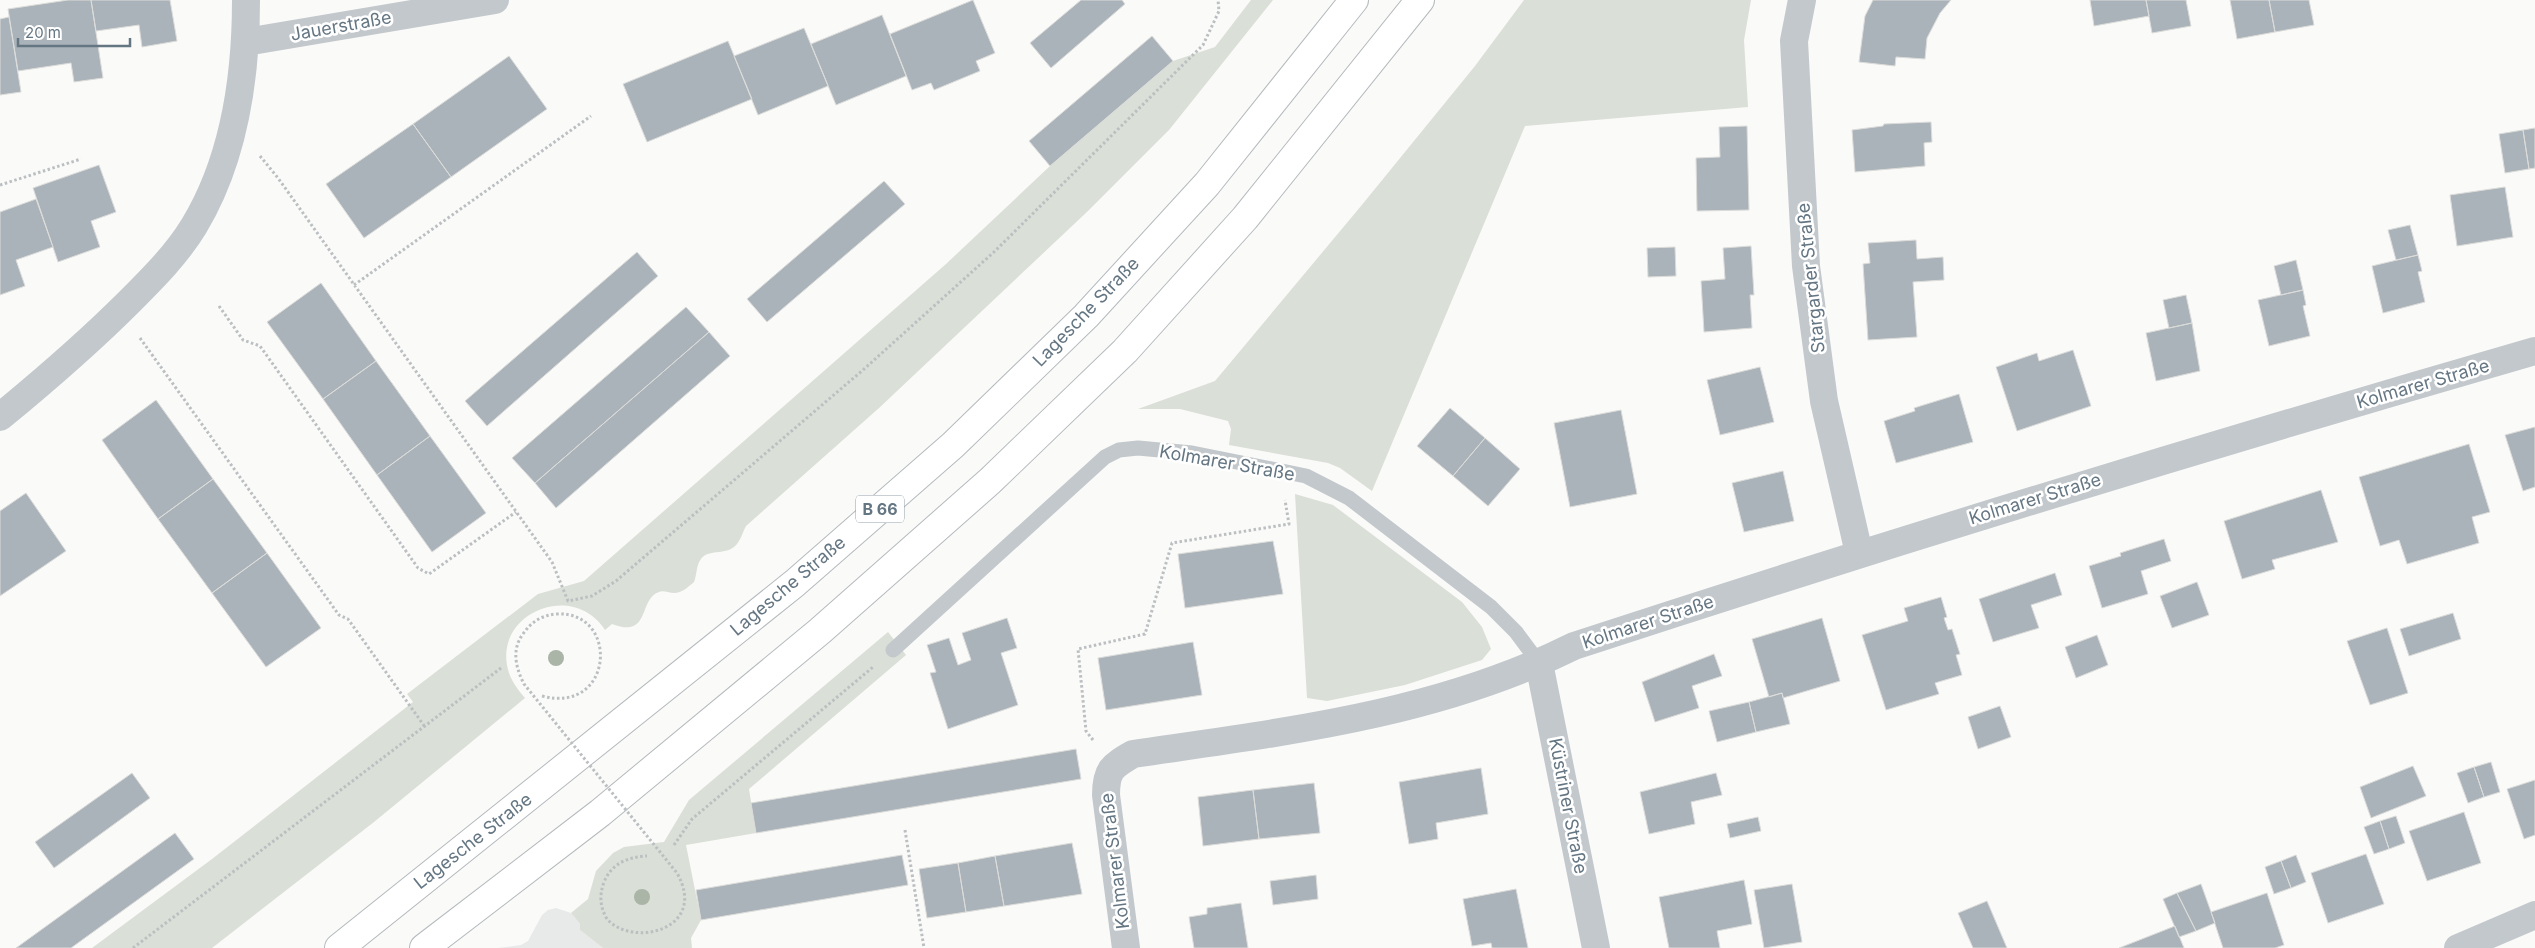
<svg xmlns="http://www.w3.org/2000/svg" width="2535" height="948" viewBox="0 0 2535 948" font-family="Inter,sans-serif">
<rect width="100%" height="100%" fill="#fafaf8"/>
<path fill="#e8e9e9" d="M556 908 571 913 580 924V930L603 948H498L521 945 528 941 542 915 548 910Z"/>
<path fill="#dadfd7" d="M1251 0H1273L1169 130 1089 210 879 408 746 526C742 533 741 541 734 547 724 555 708 549 701 559 696 565 697 575 694 582 688 587 682 593 674 593 669 593 663 590 659 592 638 599 651 639 612 624L605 630C572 579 490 615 509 673 512 682 519 691 525 698L374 822 212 948H92L212 859 413 702 407 694 538 594 584 581 946 264 1050 166 1173 61 1215 47Z
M1524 0H1751L1744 40 1748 107 1525 126 1372 491 1340 468 1328 463 1229 445 1231 429 1228 421 1180 409H1138L1215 381 1361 206 1475 66Z
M1295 494 1333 505 1462 602 1482 627 1491 649 1482 660 1405 685 1327 701 1307 698Z
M888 632 906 655 749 789 756 833 686 845 701 920 691 938 692 948H603L580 930V924L571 913 588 899 596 871 613 853 624 847 664 842 689 800Z"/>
<path fill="#aab3b9" stroke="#dcdcda" d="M68 0H91L103 78 74 82 71 63 18 71 8 9Z
M91 0H170L177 41 142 47 139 25 96 31Z
M973 0 995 53 976 61 980 71 934 90 931 83 912 90 890 34Z
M1081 0H1122L1125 4 1051 68 1030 43Z
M1873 0H1951L1940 13 1927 38 1925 59 1896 57 1895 66 1859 62 1865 16Z
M2090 0H2146L2149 16 2094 26Z
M2146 0H2186L2191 26 2152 33Z
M2230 0H2269L2275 32 2237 39Z
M2269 0H2309L2314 25 2275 32Z
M882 15 906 76 836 105 811 44Z
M9 17 21 92 0 95V19Z
M804 28 828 86 758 115 734 56Z
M1152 36 1173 61 1050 166 1029 141Z
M728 41 752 99 647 142 623 84Z
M509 56 547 109 451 177 413 124Z
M1931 122 1932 142 1924 143 1925 166 1855 172 1852 130 1883 126 1884 124Z
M413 124 451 177 364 238 326 184Z
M1747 126 1749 210 1697 211 1696 158 1720 157 1719 127Z
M2535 128V168L2529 169 2523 130Z
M2523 130 2529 169 2505 173 2499 134Z
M99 165 116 212 91 221 100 247 58 262 33 188Z
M884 181 905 204 767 322 747 299Z
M2505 187 2513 237 2457 246 2450 195Z
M36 199 53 247 16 260 25 286 0 295V212Z
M2410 225 2418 255 2396 260 2388 230Z
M1916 240 1917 259 1943 257 1944 280 1913 282 1917 337 1868 340 1863 264 1870 263 1868 243Z
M1751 246 1754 295H1750L1752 328 1704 332 1701 281 1725 279 1723 248Z
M1675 247 1676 276 1648 277 1647 248Z
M637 252 658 276 487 426 465 401Z
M2418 255 2422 271 2418 272 2425 302 2383 313 2372 266Z
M2296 260 2303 290 2281 295 2274 266Z
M321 283 376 361 323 399 267 322Z
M2303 290 2306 305 2303 306 2310 336 2269 346 2258 300Z
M2186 295 2192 323 2169 328 2163 300Z
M686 307 709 332 535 483 512 458Z
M2192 323 2200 371 2156 381 2146 333Z
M709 332 730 356 556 508 535 483Z
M2073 350 2091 406 2017 431 1996 367 2037 353 2039 361Z
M376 361 430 436 377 475 323 399Z
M1760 367 1774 422 1720 435 1707 380Z
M1959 394 1973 442 1896 463 1884 421 1915 411 1914 408Z
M156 400 213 479 158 519 102 440Z
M1450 408 1485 438 1453 476 1417 446Z
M1621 410 1637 494 1570 507 1554 423Z
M2535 427V487L2523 491 2505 435Z
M430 436 486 513 432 552 377 475Z
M1485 438 1520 469 1488 506 1453 476Z
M2469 444 2490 512 2472 517 2479 543 2407 564 2399 540 2380 546 2359 477Z
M1783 471 1794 521 1744 532 1732 483Z
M213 479 267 553 212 593 158 519Z
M2321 490 2338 542 2272 560 2275 569 2242 579 2224 521Z
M26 493 66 551 0 596V511Z
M2164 539 2171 561 2141 571 2148 594 2102 608 2089 566 2121 556 2120 553Z
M1273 541 1283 594 1185 608 1178 554Z
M267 553 321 628 266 667 212 593Z
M2055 573 2062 595 2031 605 2039 628 1993 642 1979 599Z
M2197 582 2209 615 2172 628 2160 596Z
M1941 597 1947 617 1944 618 1948 630 1952 629 1960 654 1956 655 1962 675 1935 683 1939 694 1886 710 1862 635 1908 621 1904 608Z
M2453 613 2461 639 2409 656 2400 629Z
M1007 618 1017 648 1001 653 1018 705 948 729 930 673 936 672 927 645 949 638 958 665 971 660 962 633Z
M1822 618 1840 681 1783 698 1782 693 1769 697 1752 639Z
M2387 628 2408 693 2370 705 2347 641Z
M2097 635 2108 665 2076 678 2065 647Z
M1193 642 1202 695 1106 710 1098 658Z
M1714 654 1722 676 1692 686 1699 708 1655 722 1642 682Z
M1782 693 1790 724 1756 732 1749 702Z
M1749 702 1756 732 1717 742 1709 711Z
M2000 706 2011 737 1978 749 1968 717Z
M1076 749 1081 779 756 833 751 803Z
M2491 762 2500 792 2484 797 2474 767Z
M2413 766 2426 796 2371 818 2360 787Z
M2474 767 2484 797 2468 803 2457 773Z
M1481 768 1488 814 1436 823 1438 839 1409 844 1399 782Z
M132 773 150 798 54 868 35 842Z
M1716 773 1722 795 1691 802 1695 824 1649 834 1640 792Z
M2535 780V835L2524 839 2507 789Z
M1314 783 1320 833 1259 839 1253 790Z
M1253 790 1259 839 1203 846 1198 797Z
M2464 812 2481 863 2427 881 2409 831Z
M2396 816 2405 843 2389 849 2380 821Z
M1758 817 1761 831 1730 838 1727 824Z
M2380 821 2389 849 2374 854 2364 827Z
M175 833 194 859 71 948H16Z
M1072 843 1082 894 1004 906 995 856Z
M2366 854 2384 904 2328 923 2311 873Z
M902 855 908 885 701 920 696 890Z
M2296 855 2306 882 2291 888 2281 861Z
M995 856 1004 906 966 912 958 863Z
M2281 861 2291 888 2274 894 2265 867Z
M958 863 966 912 927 918 919 869Z
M1316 875 1318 899 1273 905 1270 881Z
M1744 880 1752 924 1717 931 1720 948H1669L1659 897Z
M1792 884 1802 942 1764 948 1754 890Z
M2201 884 2215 923 2196 931 2177 893Z
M1516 889 1528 948H1492L1491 943 1472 946 1463 899Z
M2177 893 2196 931 2179 937 2163 899Z
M2267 893 2284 945 2275 948H2223L2211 912Z
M1987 901 2007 948H1973L1958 913Z
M1241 903 1248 948H1194L1189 917 1207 914V908Z
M2175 926 2184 948H2119Z"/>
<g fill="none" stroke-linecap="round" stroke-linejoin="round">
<defs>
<path id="primary" d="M339 948 795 583 953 445 1086 316 1207 184 1354 0
M424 948 600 813 820 631 990 481 1125 351 1245 218 1420 0"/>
</defs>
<use href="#primary" stroke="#b5babe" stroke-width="30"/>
<path stroke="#bbbfc2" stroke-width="3" stroke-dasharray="2.5 2.5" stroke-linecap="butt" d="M260 156 278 178 552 562 568 601 592 596 616 581 863 370 994 252 1203 45 1219 11 1218 0
M0 185 81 159
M354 285 591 116
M219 306 243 340 260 346 418 568 429 574 516 512
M140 338 339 615 348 619 425 727
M1093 740 1086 731 1078 649 1145 634 1172 543 1289 524 1285 500
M905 830 924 948
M674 845 692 819 873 667
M133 948 501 668"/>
<path stroke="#c3c8cc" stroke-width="15" d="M893 650 1105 457 1119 450 1138 448 1192 453 1306 476 1349 498 1491 607 1516 632 1539 663"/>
<path stroke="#c3c8cc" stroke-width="28" d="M1802 0 1794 41 1806 266 1824 401 1859 553
M246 42 495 0
M0 417C45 380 89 342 130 301 153 278 177 254 194 226 234 160 246 76 246 0
M1539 663 1596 948
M1126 948 1106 795C1106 770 1112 766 1133 754 1283 732 1436 715 1574 646 1892 542 2213 444 2535 351
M2458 948 2535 915"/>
<use href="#primary" stroke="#fff" stroke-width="28"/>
<path stroke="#bbbfc2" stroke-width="3" stroke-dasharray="2.5 2.5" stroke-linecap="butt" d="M542 696C614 715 620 611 557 614 542 615 531 622 523 634 511 650 516 668 524 684L677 873C709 930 632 948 607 919 600 907 599 896 604 882 612 863 628 857 647 856"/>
</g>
<g fill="#aab4a7">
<circle cx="556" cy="658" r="8"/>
<circle cx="642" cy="897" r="8"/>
</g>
<g text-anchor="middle" stroke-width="5" stroke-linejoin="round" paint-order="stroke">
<rect fill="#fff" stroke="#939fa8" stroke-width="1" x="856" y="495.5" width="48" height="27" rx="4"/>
<g font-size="16" font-weight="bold" fill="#657683">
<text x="880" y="515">B 66</text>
</g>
<g font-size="18" fill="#657683" stroke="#fff">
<text transform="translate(341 26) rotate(-10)" y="6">Jauerstraße</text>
<text transform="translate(1811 278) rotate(-96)" y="6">Stargarder Straße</text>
<text transform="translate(1086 312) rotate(-46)" y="6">Lagesche Straße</text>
<text transform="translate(2423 384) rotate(-16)" y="6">Kolmarer Straße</text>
<text transform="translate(1227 463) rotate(10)" y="6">Kolmarer Straße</text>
<text transform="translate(2035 499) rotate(-17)" y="6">Kolmarer Straße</text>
<text transform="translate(788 586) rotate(-40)" y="6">Lagesche Straße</text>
<text transform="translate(1648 622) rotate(-18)" y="6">Kolmarer Straße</text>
<text transform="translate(1568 806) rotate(79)" y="6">Küstriner Straße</text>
<text transform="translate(473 841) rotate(-38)" y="6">Lagesche Straße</text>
<text transform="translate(1115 861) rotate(-97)" y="6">Kolmarer Straße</text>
</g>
</g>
<path d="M18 38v8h112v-8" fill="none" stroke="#657683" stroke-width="2.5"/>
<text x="25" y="38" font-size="15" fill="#657683" stroke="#ffffff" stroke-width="4" paint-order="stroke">20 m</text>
</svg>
